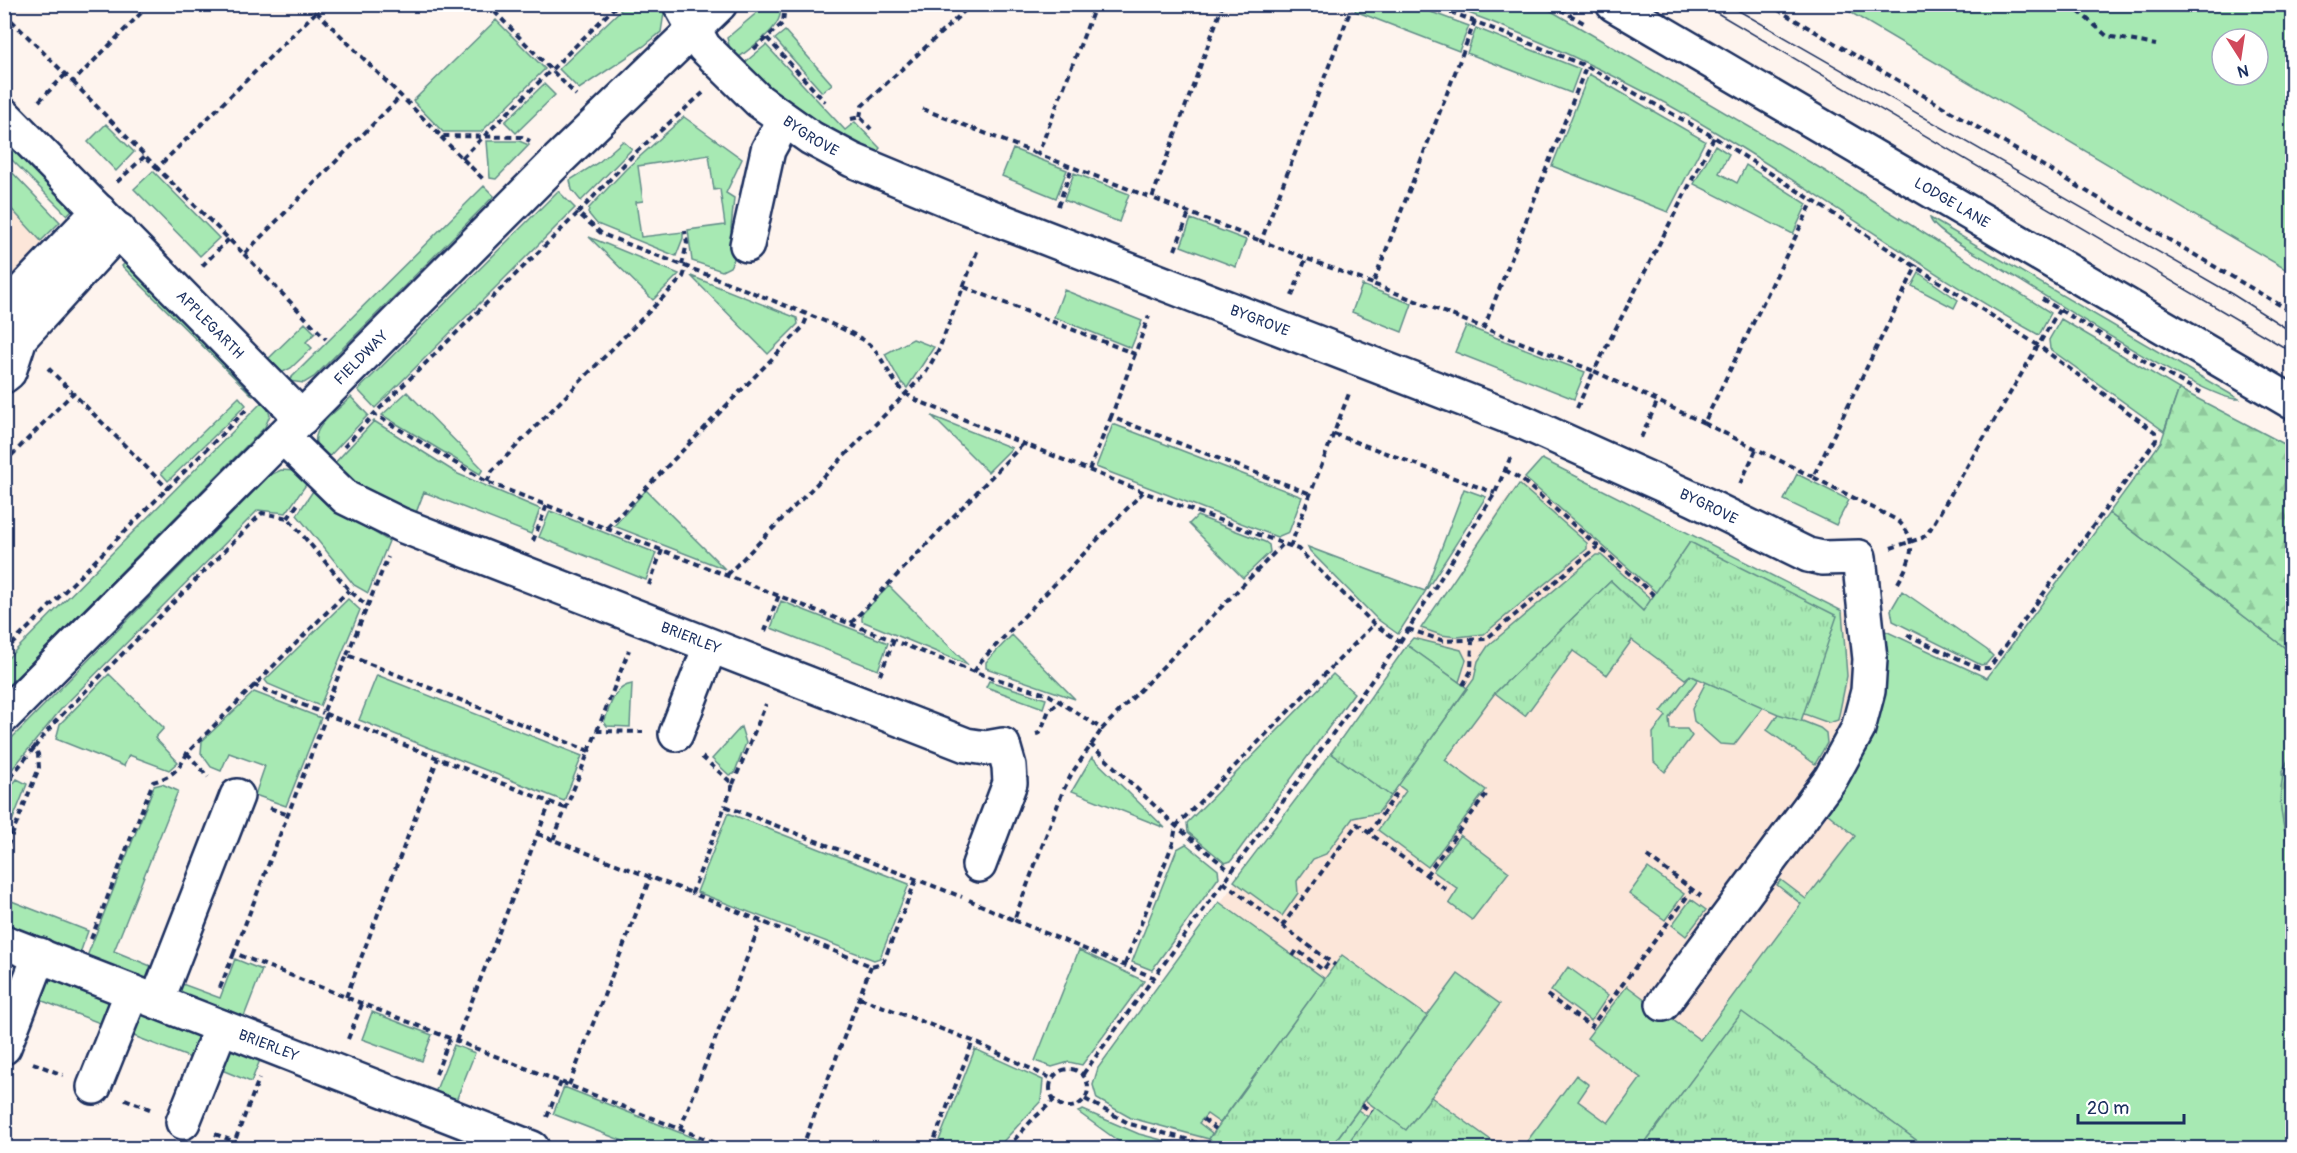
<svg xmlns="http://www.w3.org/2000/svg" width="2297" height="1153" viewBox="0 0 2297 1153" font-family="Pangolin,sans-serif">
<defs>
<pattern id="forest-firs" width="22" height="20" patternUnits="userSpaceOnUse" patternTransform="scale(1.5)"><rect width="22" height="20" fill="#a7e9b3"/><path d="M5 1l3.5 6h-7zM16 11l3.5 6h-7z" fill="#8fc89c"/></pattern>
<pattern id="park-tufts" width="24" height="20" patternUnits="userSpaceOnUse" patternTransform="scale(1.5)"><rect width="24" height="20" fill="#a7e9b3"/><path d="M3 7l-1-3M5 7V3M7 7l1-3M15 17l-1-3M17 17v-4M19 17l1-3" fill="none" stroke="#8fc89c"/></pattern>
</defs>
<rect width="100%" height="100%" fill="#fef4ee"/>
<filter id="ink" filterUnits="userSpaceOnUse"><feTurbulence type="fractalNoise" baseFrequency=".0167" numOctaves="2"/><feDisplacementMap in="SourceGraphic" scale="12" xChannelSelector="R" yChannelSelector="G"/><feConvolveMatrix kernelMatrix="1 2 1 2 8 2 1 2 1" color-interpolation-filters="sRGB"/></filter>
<g filter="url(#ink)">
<path fill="#fce6d9" d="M4 202 65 266 5 332H4Z
M1542 459 1842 611 1986 678 2109 513 2292 653V752L2282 772 2289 851 2292 855V1148H1927L1742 1013 1641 1148H1207L1094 1076 1421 628 1511 492Z"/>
<path fill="#a7e9b3" stroke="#618c88" stroke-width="1.5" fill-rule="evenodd" d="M1358 4 1412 5 1469 26 1459 51 1355 11Z
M626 5H659L664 13 661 32 644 46 579 89 559 69Z
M766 5H779C788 25 751 47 737 59L730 49 727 38Z
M1541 5 1825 171 2051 313 2039 335C1929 274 1826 198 1717 133 1631 81 1541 39 1447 5Z
M1838 5H2292V273ZM2222 39H2258V75H2222Z
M496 20 545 69 481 132H443L413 101Z
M1476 28 1580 69 1571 93 1467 53Z
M785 31 832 84 822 92 775 39Z
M766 45 845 130 855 122 880 148 875 155C826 131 782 103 743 64Z
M1589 74 1705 141 1668 212 1552 166Z
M544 84 555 95 516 133 505 122Z
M684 117 742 159 726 193 734 198 731 228 734 259 730 267 722 271 692 261 688 230 725 225 720 189 714 190 709 155 638 166 643 201 636 202 641 237 683 232V238L676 256 597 224 588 213 589 208 626 169Z
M106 124 134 152 116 171 88 142Z
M4 138 74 208 67 215 5 153Z
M487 141H519L529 145 496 179 490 178Z
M623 141 632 149 581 201 572 190 570 180 599 162Z
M1715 145 1729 154 1719 173 1737 183 1746 165 1807 204 1793 234 1694 184Z
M1013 149 1067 170 1056 198 1002 176Z
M8 168 60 222 41 241 5 202V172Z
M153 171 219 238 200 256 134 189Z
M1074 173 1129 194 1119 222 1064 200Z
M484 186 494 196 314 377 304 383 288 381Z
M558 191 575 208 375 408 358 390Z
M1930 218 2239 399C2207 402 2030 286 1992 263 1978 255 1933 231 1930 218Z
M1191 219 1246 240 1236 267 1181 246Z
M589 237 679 274 653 300Z
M126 262 258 391 253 396 122 266Z
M1919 273 1958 300 1954 308 1912 286Z
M691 276 797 318 798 324 768 354Z
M1362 285 1412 304 1402 332 1352 312Z
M1064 290 1142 321 1131 348 1054 317Z
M2061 319 2179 389 2164 431 2050 349 2049 340Z
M305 323 315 333 306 342 312 348 291 368 279 374 266 361Z
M1466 326 1585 372 1574 399 1455 352Z
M913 339 934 347 907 388 900 381 885 354Z
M407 392 483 469 480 474 382 415Z
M239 397 246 405 168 481 161 473Z
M351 397 368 415 325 461C300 432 330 418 351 397Z
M264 400 270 415 265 427 5 689V661Z
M932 416 1012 448 988 472Z
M374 421 458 474 540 509 531 534 424 492 414 518 379 502 331 467Z
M1113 424 1302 497 1289 532 1277 537 1096 467Z
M1542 459 1842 611 1847 676 1838 720 1829 723 1804 714 1690 542 1657 593 1525 478Z
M281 470 295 471 308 482 286 513 258 510 62 708 5 778V745L270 475Z
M1797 474 1849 500 1836 525 1784 500Z
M1519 484 1587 543V549L1484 634 1457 637 1441 635 1421 628Z
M315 488 341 513 389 541 368 593 354 585 297 515Z
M1464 489 1486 497 1398 634 1377 619 1310 551 1308 547 1425 591Z
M646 490 725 569 614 526Z
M550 511 656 553 646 580 539 537Z
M2109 513 2292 653V752L2282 772 2289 851 2292 855V1148H1927L1742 1013 1641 1148H1522L1576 1075 1589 1085 1578 1101 1608 1123 1641 1078 1587 1038 1627 986 1700 1040 1801 904 1777 885 1781 880 1806 899 1855 836 1822 809 1877 627 1987 678Z
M1197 516 1265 542 1269 545 1270 552 1243 578 1189 524Z
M1596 555H1601L1652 600 1643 611 1611 581 1495 693 1445 760 1486 790 1428 867 1378 830 1406 791 1398 785 1474 679 1478 661 1488 646Z
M889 586 968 665 862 621V614Z
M1902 591 1987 650 1993 656 1986 664 1981 665 1893 621 1891 610Z
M348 599 360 610 320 706 268 684 265 680Z
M781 601 888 643 878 670 771 628Z
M1012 635 1075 699 986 668V662Z
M1413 638 1461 650 1466 660 1459 682 1407 645Z
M109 674 164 728 155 738 178 762 169 770 129 755 124 766 56 739 60 724Z
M1333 674 1354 693 1231 861 1225 863 1188 832 1187 823Z
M377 675 582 756 564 801 359 720Z
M1690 675 1698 679 1669 718 1670 729H1687L1692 736 1665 772 1654 762 1653 733 1666 716 1661 712Z
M989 681 1046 699 1043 708 986 687Z
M1706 682 1764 706 1734 745 1720 744 1694 721 1692 709Z
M632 684 630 727 607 726 604 722C610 707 613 687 632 684Z
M254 692 321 718 286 806 255 795 265 766 229 753 221 771 211 767 201 753 202 741Z
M1782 713 1820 728 1826 733 1827 743 1815 764 1767 730 1778 714Z
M741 727 746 743 734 774 729 775 712 759Z
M1331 753 1391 796 1378 813 1353 818 1326 854 1313 859 1297 881 1298 893 1282 916 1234 881Z
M1092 757 1165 828 1072 791Z
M17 779 27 784 5 839V794Z
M162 784 178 791 114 951 153 967 148 979 143 981 86 959 154 786Z
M728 813 909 884 880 958 874 960 697 892Z
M1460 835 1509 872 1472 920 1449 903 1458 889 1433 871Z
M1186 844 1218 870 1219 877 1152 970 1132 962 1177 849Z
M1648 868 1684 894 1665 920 1629 894Z
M4 898 88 931 79 956 5 927Z
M1691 899 1706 910 1686 936 1672 925Z
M1219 902 1325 979 1220 1123 1207 1114 1199 1123 1212 1133 1209 1139 1131 1118 1097 1099 1093 1085 1098 1068Z
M1079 950 1144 981 1082 1065 1069 1062 1052 1067 1035 1061Z
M235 959 262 970 243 1019 176 993 177 982 220 998Z
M1568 967 1608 996 1591 1021 1551 991Z
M1458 974 1500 1004 1406 1131 1365 1100Z
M43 976 114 1003 105 1025 35 998Z
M134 1010 205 1037 196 1060 126 1033Z
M372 1012 432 1035 422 1061 362 1039Z
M454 1045 475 1053 455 1103 434 1095Z
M226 1047 260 1060 251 1082 217 1068Z
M975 1049 1043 1080 1041 1101 997 1148H936Z
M564 1087 714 1146 641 1148 553 1114Z
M1083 1110 1139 1134 1185 1146 1128 1148 1078 1112Z
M1358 1110 1368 1117 1344 1148H1330Z"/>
<path fill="url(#forest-firs)" stroke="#618c88" stroke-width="1.5" d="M2179 389 2292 448V653L2109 513 2161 442Z
M2292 752V854L2289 851C2280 813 2274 788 2292 752Z"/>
<path fill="url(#park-tufts)" stroke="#618c88" stroke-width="1.5" d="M1690 542 1837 616 1801 721 1778 714 1690 675 1685 679 1632 640 1607 675 1573 651 1525 716 1495 693 1611 581 1643 611Z
M1407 645 1467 688 1391 796 1331 753Z
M1342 955 1427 1016 1330 1148H1222L1209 1139Z
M1742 1012 1927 1148H1641Z
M1431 1097 1502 1148H1344L1375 1107 1406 1130Z"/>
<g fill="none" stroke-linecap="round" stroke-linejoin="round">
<defs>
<g id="minor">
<path id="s1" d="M680 4 704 47 759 101 811 138 852 160 953 202 1525 423 1694 499 1808 555 1822 558 1859 557 1870 659 1868 691 1858 729 1831 778 1663 1004"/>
<path id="s2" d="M1613 4 2292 402"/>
<path id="s3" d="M4 115 302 418"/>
<path d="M747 245 768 150 784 121"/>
<path d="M4 310 99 211"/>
<path d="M4 376 9 372 20 338 119 230"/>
<path id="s4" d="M283 437 346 498 401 525 966 745 986 748 1003 745 1009 766 1010 783 979 865"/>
<path id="s5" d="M4 716 555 163 720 4"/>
<path d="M676 734 710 647"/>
<path id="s6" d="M4 942 532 1148"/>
<path d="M157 1001 237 796"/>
<path d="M4 1047 40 955"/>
<path d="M94 1087 132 992"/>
<path d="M183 1122 221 1027"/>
</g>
</defs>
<use href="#minor" stroke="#1b2f5e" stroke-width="38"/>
<path stroke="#1b2f5e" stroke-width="4" stroke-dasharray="6 4.5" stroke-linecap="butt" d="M309 4 441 136 522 137 530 141
M487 4 576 95
M1096 4 1038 154 1152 198
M1223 4 1152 198 1261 241
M1353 4 1261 241 1373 284
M1431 4 1586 66 1714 137 2039 346 2155 432 2156 440 1989 668H1979L1903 633
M1551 4 1584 23
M1768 4 2292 312
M2070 4 2107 36 2156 45
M316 12 157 168 244 254 400 97
M4 13 73 82 150 4
M1475 21 1373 284 1484 328
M767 38 825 102
M754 49 783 23 785 4
M73 82 157 168
M39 101 66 74
M923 109 1038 154
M860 117 862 106 972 4
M851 119 860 117 871 129
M441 137 485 181
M462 158 618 4
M117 182 145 156
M1058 206 1072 167
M578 213 634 154 703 93
M1175 250 1189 213
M244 254 326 339
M682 265 687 243 685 231
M202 266 229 239
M964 287 1135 354 1149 316
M1292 296 1306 258
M2042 299 2168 375 2204 394
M1135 354 1111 417 1311 494
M48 368 168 489
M1577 408 1594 371 1484 328 1586 67
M1704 423 1594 371 1714 137
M1334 434 1495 493
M1641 438 1658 400
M344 447 374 414
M4 463 73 393
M1089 470 1111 417
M1505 470 1522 480 1655 596
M1813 477 1704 423 1813 201
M487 482 492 471 683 277 687 266
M1740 484 1756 450
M288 518 300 501
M607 528 803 327 808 315
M533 541 547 505
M1282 545 1102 729 1049 695 974 672 487 482 374 414 578 213 602 234C658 256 714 277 769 299 800 312 834 323 862 339 887 354 886 384 916 400L1143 492 1298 549 1374 624 1400 642
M1290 547 1350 391
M1891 548 1922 538 1928 533 2059 310
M727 575 925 374 939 349 978 249
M1898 583C1911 560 1920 540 1897 520L1813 477 1917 265
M649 585 662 550
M851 623 1023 444
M1408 629 1444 641 1486 639 1598 546
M765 631 779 595
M4 652 246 410
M347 655 388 557
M974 672 981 661 1143 492
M880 675 894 640
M253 685 323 713
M1463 685 1471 671 1472 641
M327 714 234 953 728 1148
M597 731 629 650
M1036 734 1040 733 1049 710 1062 700
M1090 744 1176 826 1230 871
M34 748 54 723 262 513 288 518 349 590 367 606
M589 751 597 731 643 732
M187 753 208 777
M702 757 733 784 725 806
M733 784 766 704
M4 785 34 748 38 754 39 768 4 855
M270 808 288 815
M565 808 323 713 347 655 589 751 553 840 692 893
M1369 833 1397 793 1394 791
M538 834 553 840
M1647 856 1701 896
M1426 875 1488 792
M916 880 883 963 871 966 692 893 725 806 962 897
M1223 882 1335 965
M969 900 1014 920 1063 791 1072 773 1102 729
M1014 920 1155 978
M1282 926 1357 824 1448 891
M91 939 153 782C170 777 180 770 187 753L349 590
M1293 956 1297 950 1323 970 1330 961
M1125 964 1173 843 1176 826 1374 624
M220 988 234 953
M1547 995 1591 1027 1692 890
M346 997 438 758
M860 998 973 1041 1052 1079
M348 1039 362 1004
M456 1041 550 803
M33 1063 63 1075
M1050 1088a19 19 0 1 1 38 0a19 19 0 1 1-38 0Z
M436 1074 450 1038
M1083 1074 1400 642 1495 493 1512 454
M569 1085 650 878
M125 1099 152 1110
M1085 1099 1130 1124 1193 1141 1207 1148
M1362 1105 1372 1112
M547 1117 561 1082
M1203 1119 1216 1129
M680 1129 761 922
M215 1134 235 1142
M232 1148 259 1079
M802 1148 871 966
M931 1148 973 1041
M1007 1148 1032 1120 1054 1100
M1188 1148 1193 1141"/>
<use href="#minor" stroke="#fff" stroke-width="33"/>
<path stroke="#1b2f5e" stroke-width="1.5" d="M1702 4 2292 352
M1727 4 2232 294 2292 332"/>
</g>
</g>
<g text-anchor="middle" stroke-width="5" stroke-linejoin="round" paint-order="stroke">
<g font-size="15" fill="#1b2f5e" stroke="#fff">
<text dy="5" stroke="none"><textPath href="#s1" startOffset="189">BYGROVE</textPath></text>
<text dy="5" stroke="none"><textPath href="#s2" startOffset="393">LODGE LANE</textPath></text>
<text dy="5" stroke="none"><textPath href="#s1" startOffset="675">BYGROVE</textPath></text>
<text dy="5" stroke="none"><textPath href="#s3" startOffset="294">APPLEGARTH</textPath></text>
<text dy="5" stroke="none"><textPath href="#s5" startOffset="506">FIELDWAY</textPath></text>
<text dy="5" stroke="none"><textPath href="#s1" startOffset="1161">BYGROVE</textPath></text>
<text dy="5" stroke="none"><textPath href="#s4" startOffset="460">BRIERLEY</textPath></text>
<text dy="5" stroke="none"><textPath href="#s6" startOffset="284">BRIERLEY</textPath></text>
</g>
</g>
<rect width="2297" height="1153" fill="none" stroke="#fff" stroke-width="24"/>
<rect x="12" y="12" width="2273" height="1129" fill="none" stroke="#1b2f5e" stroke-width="2" filter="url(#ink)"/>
<g transform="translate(2240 57) rotate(168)"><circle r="28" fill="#ffffff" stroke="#a4acbf" stroke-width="1.5"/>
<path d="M0-4.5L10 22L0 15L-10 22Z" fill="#d1495b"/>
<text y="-9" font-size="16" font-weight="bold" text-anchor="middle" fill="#1b2f5e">N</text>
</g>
<path d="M2078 1114v9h106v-9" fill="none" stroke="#1b2f5e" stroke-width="3"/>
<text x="2087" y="1114" font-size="18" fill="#1b2f5e" stroke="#ffffff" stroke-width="4.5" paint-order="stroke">20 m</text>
</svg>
